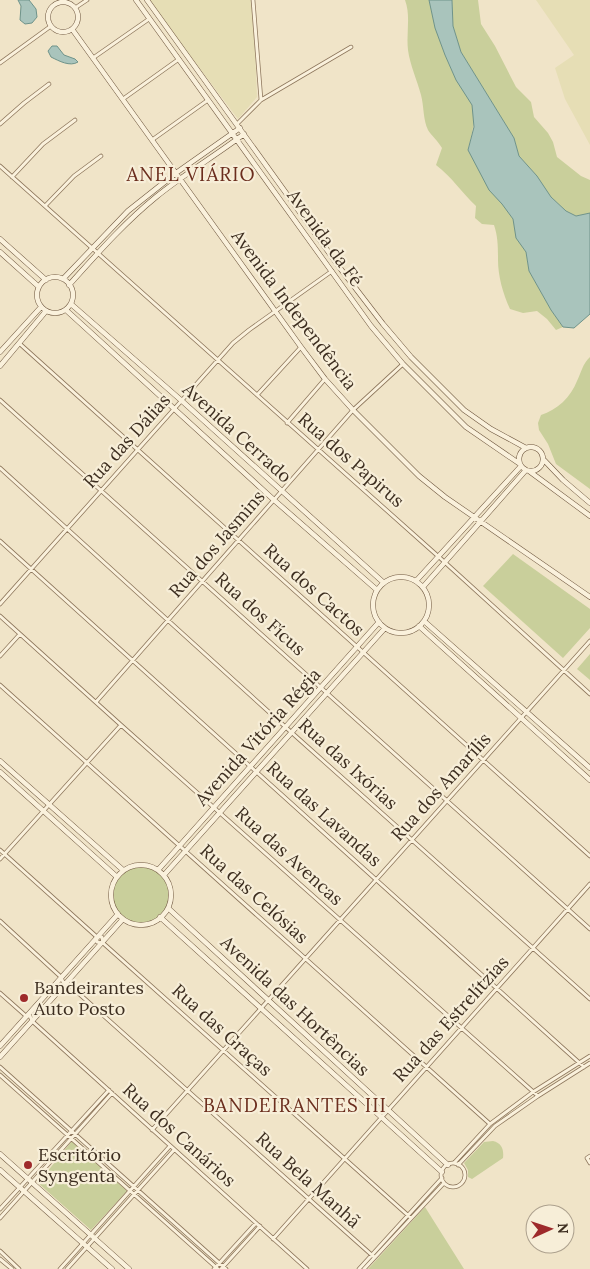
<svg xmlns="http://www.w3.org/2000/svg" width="590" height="1269" viewBox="0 0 590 1269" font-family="Lora,serif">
<rect width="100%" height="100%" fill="#f0e4c8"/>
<path fill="#e6deb5" d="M148 0H253L257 97 238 119Z
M536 0H590V145L565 99 555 68 574 55Z"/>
<path fill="#c9cf9b" d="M405 0H429L430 2C436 29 443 54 456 79 460 87 469 96 472 105 477 120 471 136 468 150L513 219 517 238 526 252 529 271 551 310 563 327 556 330 547 319 537 311 523 313 510 309C503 294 498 276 498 260 498 247 498 237 494 225L482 224 475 218 476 206C462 193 452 177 436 165L442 148C438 141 431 135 428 130 423 120 424 106 421 95 417 80 410 65 408 50 406 33 411 16 405 0Z
M452 0H478L481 24 495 46 516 87 531 102 534 117 548 133 553 142 557 157 581 176 590 180V213L576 216 566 211 551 197 537 176 519 156 514 138 461 52 453 26Z
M590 357V489L556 464 548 444 539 430 538 423 541 415C557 410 571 397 577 381 581 373 583 363 590 357Z
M513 554 590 609V628L563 658 483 586Z
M590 654V680L577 669Z
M113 895a28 28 0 1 1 56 0a28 28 0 1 1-56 0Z
M72 1141 127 1191 91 1230 38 1183Z
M493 1141C502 1143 504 1150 503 1158L472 1179 468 1177V1170L464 1163 484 1142Z
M425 1207 464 1269H368Z"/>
<path fill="#a9c4bc" stroke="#6f938a" d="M18 0H29L36 9 37 17 32 23 25 24 20 20 21 6Z
M429 0H452L453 26 461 52 514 138 519 156 537 176 551 197 566 211 576 216 590 213V314L574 328 563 327 551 310 529 271 526 252 516 238 513 219 502 204 489 190 468 150 474 127 472 105 456 80 445 55 435 28Z
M52 46H57L64 55 75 59 78 62C70 67 59 61 51 57L48 51Z"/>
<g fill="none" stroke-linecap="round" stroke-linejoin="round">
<defs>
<path id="street" d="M75 8 87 0
M93 58 149 19
M0 63 51 26
M123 99 179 59
M261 100 351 47
M0 124 24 103 49 84
M237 124 261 100 253 0
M152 140 208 100
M0 166 439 557 590 694
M12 177 43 144 75 120
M45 206 74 176 101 156
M20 344 590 856
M257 395 301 347
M0 400 590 929
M287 423 325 379
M0 468 291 732 590 999
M0 541 584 1067
M0 604 233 343 249 330 332 271
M0 616 121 725 538 1096
M0 656 20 634
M0 685 490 1124
M96 702 353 410 403 364
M0 850 97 937V942L101 943
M0 859 121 725
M0 921 61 977 63 982 67 983 374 1257
M97 937H102L103 943 411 1218
M0 993 26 1016H30L32 1021 307 1269
M0 1067 226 1269
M0 1075 218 1269
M152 1130 590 641
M590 1156 587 1158 590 1163
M454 1163 490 1124 533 1092 590 1056
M441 1175a12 12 0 1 1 24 0a12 12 0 1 1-24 0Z
M458 1165 495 1126 538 1096 590 1063
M0 1209 109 1090
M0 1218 112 1093
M273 1239 590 884
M0 1251 19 1269
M0 1259 12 1269
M60 1269 170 1146
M67 1269 174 1150
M214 1269 256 1223
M221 1269 260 1226
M359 1269 442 1178
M364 1269 444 1183"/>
<path id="secondary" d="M136 0 371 326 403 364 466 427 520 464
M147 0 340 268 383 324 411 357 464 410 491 429 526 448
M48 17a15 15 0 1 1 30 0a15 15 0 1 1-30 0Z
M72 29 301 347 325 379 353 410 419 476 445 497 590 597
M0 239 46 280
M0 252 39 287
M37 295a18 18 0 1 1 36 0a18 18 0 1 1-36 0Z
M63 279 128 211 176 173 240 128
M69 285C97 254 124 223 156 197 184 174 215 156 244 134
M71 304 182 401 384 583
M66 310 274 500 377 590
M0 352 41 307
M0 366 46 311
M519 459a12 12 0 1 1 24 0a12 12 0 1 1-24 0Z
M543 459 563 480 590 503
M529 471 590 516
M373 605a28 28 0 1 1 56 0a28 28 0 1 1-56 0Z
M416 581 521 466
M423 587 526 470
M424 621 590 768
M419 626 590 780
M0 761 123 870
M0 772 117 877
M111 895a30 30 0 1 1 60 0a30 30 0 1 1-60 0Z
M158 870 379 622
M164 875 385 628
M168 908 448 1165
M160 917 442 1172
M0 1046 118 914
M0 1057 123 919
M0 1154 129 1269
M0 1170 112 1269"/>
</defs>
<use href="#street" stroke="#8d765c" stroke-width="4.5"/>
<use href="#secondary" stroke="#6f573f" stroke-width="5.5"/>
<use href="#street" stroke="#faf1dc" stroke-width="3"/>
<use href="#secondary" stroke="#faf1dc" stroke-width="4.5"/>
</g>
<g fill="#9e2a2b" stroke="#f7eed8" stroke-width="2">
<circle cx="24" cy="998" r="5"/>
<circle cx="28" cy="1165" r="5"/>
</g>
<g text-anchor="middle" stroke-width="4.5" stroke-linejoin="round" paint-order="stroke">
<g font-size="18" fill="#3d2e20" stroke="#f7eed8">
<text transform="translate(325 238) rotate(54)" y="6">Avenida da Fé</text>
<text transform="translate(294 310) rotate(53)" y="6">Avenida Independência</text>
<text transform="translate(237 433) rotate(42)" y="6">Avenida Cerrado</text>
<text transform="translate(127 441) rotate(-48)" y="6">Rua das Dálias</text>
<text transform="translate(351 460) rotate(41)" y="6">Rua dos Papirus</text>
<text transform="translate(217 544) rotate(-49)" y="6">Rua dos Jasmins</text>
<text transform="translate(314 590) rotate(42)" y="6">Rua dos Cactos</text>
<text transform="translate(260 614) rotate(42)" y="6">Rua dos Fícus</text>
<text transform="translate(258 737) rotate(-48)" y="6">Avenida Vitória Régia</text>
<text transform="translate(348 764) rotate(42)" y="6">Rua das Ixórias</text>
<text transform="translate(441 787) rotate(-48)" y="6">Rua dos Amarílis</text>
<text transform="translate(324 814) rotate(42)" y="6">Rua das Lavandas</text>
<text transform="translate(289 856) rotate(42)" y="6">Rua das Avencas</text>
<text transform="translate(254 894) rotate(42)" y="6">Rua das Celósias</text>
<text transform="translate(295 1006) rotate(43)" y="6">Avenida das Hortências</text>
<text transform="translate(451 1019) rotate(-48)" y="6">Rua das Estrelítzias</text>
<text transform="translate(222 1030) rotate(42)" y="6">Rua das Graças</text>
<text transform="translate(179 1135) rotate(42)" y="6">Rua dos Canários</text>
<text transform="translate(308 1180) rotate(42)" y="6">Rua Bela Manhã</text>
</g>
<g font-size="18" fill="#3d2e20" stroke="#f7eed8" text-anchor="start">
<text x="34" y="994">Bandeirantes<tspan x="34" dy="21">Auto Posto</tspan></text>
<text x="38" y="1161">Escritório<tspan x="38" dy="21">Syngenta</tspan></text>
</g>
<g font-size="19" letter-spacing="1" fill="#6b2e1e" stroke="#f7eed8">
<text x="191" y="181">ANEL VIÁRIO</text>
<text x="295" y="1112">BANDEIRANTES III</text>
</g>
</g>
<g transform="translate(550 1229) rotate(87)"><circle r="24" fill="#f7eed8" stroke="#ada18e"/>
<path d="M0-4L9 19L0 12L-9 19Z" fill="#9e2a2b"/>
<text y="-8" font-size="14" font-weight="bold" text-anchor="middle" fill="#3d2e20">N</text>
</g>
</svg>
